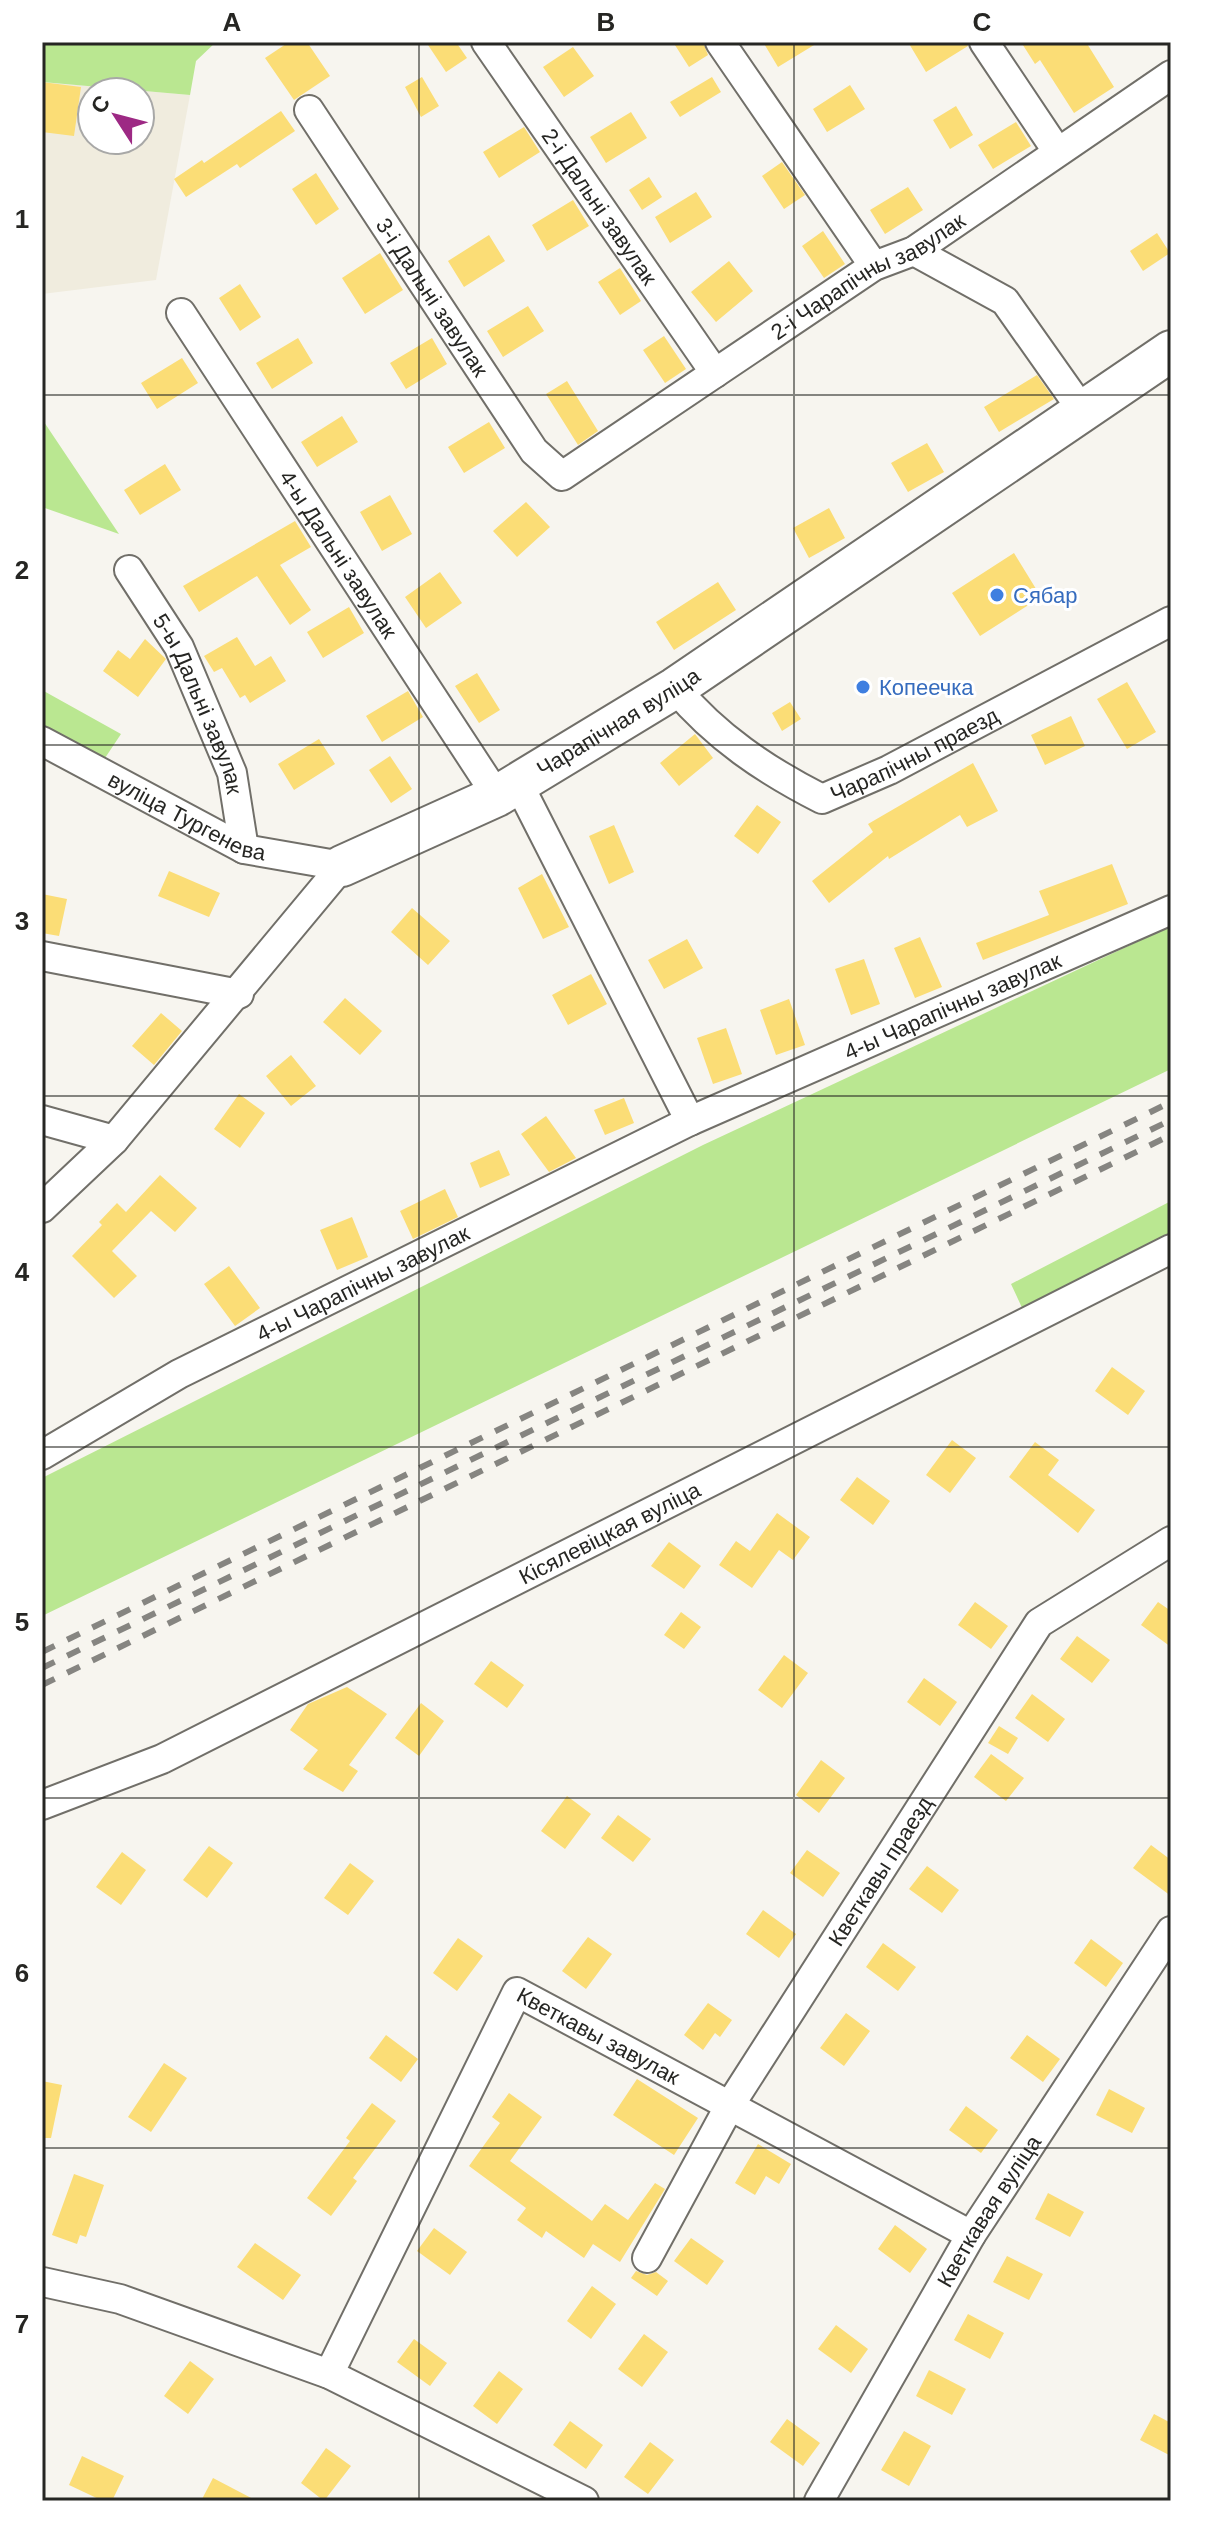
<svg xmlns="http://www.w3.org/2000/svg" width="1213" height="2543" viewBox="0 0 1213 2543" font-family="Helvetica,sans-serif">
<rect width="100%" height="100%" fill="#f7f5ef"/>
<path fill="#f0ecde" fill-rule="evenodd" d="M42 82 190 95 156 280 42 294ZM92 92H140V140H92Z"/>
<path fill="#bae791" d="M42 42H216L196 61 190 95 42 82Z
M42 339 44 422 119 534 42 507Z
M42 690 121 734 105 758 42 724Z
M1171 926V1069L42 1616 44 1477 703 1145Z
M1171 1201V1235L1024 1312 1011 1284Z"/>
<path fill="#fbdd76" d="M289 42H307L330 76 294 100 265 58Z
M426 42H456L467 58 446 72Z
M673 42H703L708 55 689 67Z
M763 42H819L778 67Z
M908 42H967L968 46 926 72Z
M1021 42H1086L1114 87 1074 113 1040 60 1035 64Z
M573 47 594 76 564 97 543 67Z
M422 77 439 106 421 117 405 87Z
M712 77 721 92 680 117 670 102Z
M42 82 81 87 74 136 42 132Z
M850 85 865 109 827 132 813 109Z
M956 106 973 135 950 149 933 120Z
M281 111 295 131 240 168 237 164 186 197 174 179 202 160 204 163Z
M631 112 647 138 606 163 590 137Z
M1016 122 1031 146 993 169 978 145Z
M524 127 540 152 499 178 483 152Z
M782 162 805 195 784 209 762 176Z
M316 173 339 209 316 225 292 189Z
M649 177 662 197 642 210 629 190Z
M908 187 923 210 885 234 870 210Z
M696 192 712 217 670 243 655 217Z
M573 200 589 226 547 251 532 225Z
M823 231 845 264 824 278 802 246Z
M1157 233 1170 253 1143 271 1130 251Z
M489 235 505 261 464 287 448 261Z
M380 253 403 290 365 314 342 278Z
M729 261 753 291 716 322 691 292Z
M620 268 641 301 620 315 598 282Z
M240 284 261 317 240 331 219 298Z
M528 306 544 331 503 357 487 331Z
M664 336 686 369 665 383 643 350Z
M298 338 313 363 272 389 256 363Z
M432 338 447 364 406 389 390 363Z
M182 358 198 383 157 409 141 383Z
M1037 375 1054 399 999 432 984 407Z
M567 381 598 431 578 445 546 394Z
M342 416 358 442 317 467 301 442Z
M489 422 505 448 464 473 448 447Z
M927 443 944 472 908 492 891 463Z
M165 464 181 490 140 515 124 490Z
M390 495 412 534 382 551 360 512Z
M526 502 550 527 517 557 493 531Z
M829 508 845 538 809 558 793 528Z
M295 521 311 547 280 565 311 610 290 625 257 576 199 612 183 586Z
M1014 553 1041 597 980 636 952 593Z
M440 572 462 603 426 628 405 597Z
M718 582 736 610 674 650 656 622Z
M349 607 364 633 323 658 307 632Z
M237 637 255 666 271 656 286 681 250 703 245 695 240 698 222 668 214 672 204 656Z
M145 639 166 659 138 697 103 671 118 650 130 659Z
M477 673 500 710 479 723 455 686Z
M1127 682 1156 732 1127 749 1097 699Z
M408 691 423 717 382 742 366 716Z
M790 702 801 719 782 731 772 713Z
M1071 716 1085 746 1045 765 1031 735Z
M695 734 713 758 679 786 660 763Z
M319 739 335 764 294 790 278 764Z
M390 756 412 789 391 803 369 770Z
M973 763 998 811 967 827 960 815 889 859 888 856 829 903 812 881 873 832 868 824Z
M757 805 781 822 758 854 734 836Z
M614 825 634 872 609 884 589 836Z
M1112 864 1128 904 983 960 976 943 1049 915 1039 891Z
M169 871 220 893 209 917 158 896Z
M542 874 569 927 543 939 518 888Z
M42 894 67 899 59 936 42 933Z
M412 908 450 941 428 965 391 932Z
M920 937 942 987 915 998 894 948Z
M687 939 703 968 664 989 648 960Z
M864 959 880 1004 851 1015 835 969Z
M591 974 607 1004 568 1025 552 995Z
M345 998 382 1031 360 1055 323 1022Z
M789 999 805 1045 776 1055 760 1010Z
M161 1013 182 1031 154 1065 132 1046Z
M726 1028 742 1074 713 1084 697 1038Z
M291 1055 316 1086 291 1106 266 1076Z
M239 1094 265 1113 240 1148 214 1129Z
M624 1098 634 1123 605 1135 594 1110Z
M546 1116 576 1158 549 1172 521 1134Z
M499 1150 510 1175 480 1188 470 1163Z
M160 1175 197 1208 175 1232 151 1211 112 1251 137 1276 114 1298 72 1256 102 1225 99 1222 117 1203 126 1212Z
M445 1189 458 1217 413 1239 400 1211Z
M352 1217 368 1257 337 1270 320 1230Z
M229 1266 260 1308 235 1326 204 1284Z
M1112 1367 1145 1391 1128 1415 1095 1391Z
M952 1440 976 1458 950 1493 926 1475Z
M1035 1442 1059 1460 1048 1475 1095 1510 1078 1533 1009 1477Z
M857 1477 890 1501 873 1525 840 1500Z
M777 1513 810 1537 793 1560 779 1550 752 1588 719 1565 736 1541 750 1551Z
M669 1542 701 1566 684 1589 651 1566Z
M975 1602 1008 1626 991 1649 958 1625Z
M1158 1602 1171 1611V1647L1141 1625Z
M681 1612 701 1627 684 1649 664 1635Z
M1077 1636 1110 1660 1092 1683 1060 1659Z
M784 1655 808 1673 782 1708 758 1690Z
M491 1661 524 1685 507 1708 474 1684Z
M924 1678 957 1702 940 1726 907 1702Z
M347 1687 387 1714 349 1765 358 1771 343 1792 303 1769 318 1750 290 1730 308 1704Z
M1032 1694 1065 1719 1048 1742 1015 1718Z
M421 1703 444 1721 419 1756 395 1738Z
M999 1726 1018 1738 1008 1754 988 1743Z
M991 1754 1024 1778 1006 1801 974 1777Z
M821 1760 845 1778 819 1813 796 1795Z
M567 1796 591 1814 565 1849 541 1831Z
M618 1815 651 1839 633 1862 601 1838Z
M1151 1845 1171 1860V1896L1133 1868Z
M209 1846 233 1863 207 1898 183 1880Z
M807 1850 840 1873 823 1897 790 1873Z
M122 1852 146 1870 121 1905 96 1887Z
M350 1863 374 1881 348 1915 324 1898Z
M927 1866 959 1890 942 1913 909 1889Z
M763 1910 796 1934 779 1958 746 1934Z
M588 1937 612 1954 586 1989 562 1971Z
M458 1938 483 1956 457 1991 433 1973Z
M1091 1939 1123 1963 1106 1987 1074 1963Z
M883 1943 916 1967 898 1991 866 1967Z
M708 2003 732 2020 720 2037 715 2033 703 2050 684 2035Z
M846 2013 870 2031 844 2066 820 2048Z
M386 2035 418 2059 401 2082 369 2058Z
M1027 2035 1060 2059 1043 2082 1010 2058Z
M164 2063 187 2078 151 2132 128 2117Z
M637 2079 698 2118 674 2155 613 2115Z
M42 2081 62 2085 51 2138H42Z
M1109 2089 1145 2108 1132 2133 1096 2115Z
M509 2093 542 2117 510 2161 592 2221 605 2204 628 2220 655 2183 665 2189 620 2262 593 2244 584 2258 546 2231 542 2238 517 2220 526 2208 469 2166 500 2123 492 2117Z
M372 2103 396 2121 353 2178 357 2181 331 2216 307 2198 350 2141 346 2138Z
M966 2106 998 2130 981 2153 949 2130Z
M758 2144 791 2164 779 2184 766 2176 755 2195 735 2183Z
M74 2174 104 2185 86 2237 80 2235 77 2244 52 2235Z
M1048 2193 1084 2212 1070 2237 1035 2219Z
M895 2225 927 2249 910 2273 878 2249Z
M434 2228 467 2252 450 2275 417 2251Z
M691 2238 724 2261 707 2285 674 2261Z
M255 2243 301 2275 283 2300 237 2267Z
M1007 2256 1043 2274 1029 2300 993 2282Z
M636 2271 647 2275 656 2272 668 2281 657 2296 631 2278Z
M592 2286 616 2304 591 2339 567 2321Z
M968 2314 1004 2333 990 2359 954 2340Z
M836 2325 868 2349 851 2373 818 2349Z
M644 2334 668 2352 642 2387 618 2369Z
M414 2339 447 2363 430 2386 397 2362Z
M190 2361 214 2379 188 2414 164 2396Z
M929 2370 966 2389 952 2415 916 2396Z
M499 2371 523 2389 497 2424 473 2406Z
M1154 2414 1171 2423V2456L1140 2440Z
M787 2419 820 2443 803 2466 770 2442Z
M570 2421 603 2445 586 2469 553 2445Z
M904 2431 931 2446 909 2486 881 2470Z
M650 2442 674 2460 648 2494 624 2477Z
M326 2448 351 2466 324 2501 301 2483Z
M82 2456 124 2476 112 2501H103L69 2485Z
M213 2478 257 2501H201Z"/>
<g fill="none" stroke-linecap="round" stroke-linejoin="round">
<defs>
<g id="street">
<path id="s1" d="M486 42 715 373"/>
<path d="M720 42 874 266"/>
<path d="M984 42 1057 151"/>
<path id="s2" d="M309 110 534 451 562 476 874 266 914 251 1171 75"/>
<path d="M914 251 1005 301 1082 410"/>
<path id="s3" d="M181 313 497 796"/>
<path id="s4" d="M129 570 179 647 232 773 244 849"/>
<path id="s5" d="M675 688C716 737 765 770 822 799L889 770 1171 621"/>
<path id="s6" d="M42 741 244 849 342 866 114 1140 42 1208"/>
<path d="M518 783 690 1121"/>
<path d="M42 956 239 994"/>
<path d="M42 1120 114 1140"/>
<path id="s7" d="M42 1455 179 1374 690 1121 1171 910"/>
<path id="s8" d="M42 1805 162 1759 1171 1249"/>
<path id="s9" d="M647 2258 730 2105 1039 1623 1171 1541"/>
<path d="M43 2282 120 2299 329 2374 584 2501"/>
<path id="s10" d="M329 2374 517 1992 971 2235"/>
<path id="s11" d="M819 2501 971 2235 1171 1931"/>
</g>
<g id="secondary">
<path id="s12" d="M342 866 497 796 675 688 1171 351"/>
</g>
</defs>
<use href="#street" stroke="#716f69" stroke-width="32"/>
<use href="#secondary" stroke="#716f69" stroke-width="44"/>
<use href="#street" stroke="#fff" stroke-width="28"/>
<use href="#secondary" stroke="#fff" stroke-width="40"/>
<path stroke="#868581" stroke-width="6" stroke-dasharray="14 14" stroke-linecap="butt" d="M42 1652 1171 1102
M42 1668 1171 1120
M42 1685 1171 1135"/>
</g>
<path fill="none" stroke="#262623" stroke-width="2" stroke-opacity="0.55" d="M419 42V2501M794 42V2501M42 395H1171M42 745H1171M42 1096H1171M42 1447H1171M42 1798H1171M42 2148H1171"/>
<g fill="#3f7fe0" stroke="#fff" stroke-width="3">
<circle cx="997" cy="595" r="8"/>
<circle cx="863" cy="687" r="8"/>
</g>
<g text-anchor="middle" stroke-width="6" stroke-linejoin="round" paint-order="stroke">
<g font-size="22" fill="#262623" stroke="#fff">
<text dy="8" stroke="none"><textPath href="#s1" startOffset="200">2-і Дальні завулак</textPath></text>
<text dy="8" stroke="none"><textPath href="#s2" startOffset="812">2-і Чарапічны завулак</textPath></text>
<text dy="8" stroke="none"><textPath href="#s2" startOffset="224">3-і Дальні завулак</textPath></text>
<text dy="8" stroke="none"><textPath href="#s3" startOffset="288">4-ы Дальні завулак</textPath></text>
<text dy="8" stroke="none"><textPath href="#s4" startOffset="152">5-ы Дальні завулак</textPath></text>
<text dy="8" stroke="none"><textPath href="#s12" startOffset="312">Чарапічная вуліца</textPath></text>
<text dy="8" stroke="none"><textPath href="#s5" startOffset="288">Чарапічны праезд</textPath></text>
<text dy="8" stroke="none"><textPath href="#s6" startOffset="164">вуліца Тургенева</textPath></text>
<text dy="8" stroke="none"><textPath href="#s7" startOffset="1016">4-ы Чарапічны завулак</textPath></text>
<text dy="8" stroke="none"><textPath href="#s7" startOffset="364">4-ы Чарапічны завулак</textPath></text>
<text dy="8" stroke="none"><textPath href="#s8" startOffset="630">Кісялевіцкая вуліца</textPath></text>
<text dy="8" stroke="none"><textPath href="#s9" startOffset="452">Кветкавы праезд</textPath></text>
<text dy="8" stroke="none"><textPath href="#s10" startOffset="518">Кветкавы завулак</textPath></text>
<text dy="8" stroke="none"><textPath href="#s11" startOffset="336">Кветкавая вуліца</textPath></text>
</g>
<g font-size="22" fill="#366cbe" stroke="#fff" text-anchor="start">
<text x="1013" y="603">Сябар</text>
<text x="879" y="695">Копеечка</text>
</g>
</g>
<rect width="1213" height="2543" fill="none" stroke="#ffffff" stroke-width="88"/>
<g transform="translate(116 116) rotate(306)"><circle r="38" fill="#ffffff" stroke="#a8a8a7" stroke-width="2"/>
<path d="M0-6L14 30L0 20L-14 30Z" fill="#9d2984"/>
<text y="-12" font-size="22" font-weight="bold" text-anchor="middle" fill="#262623">С</text>
</g>
<rect x="44" y="44" width="1125" height="2455" fill="none" stroke="#262623" stroke-width="3"/>
<g font-size="26" text-anchor="middle" font-weight="bold" fill="#262623">
<text x="232" y="31">A</text>
<text x="606" y="31">B</text>
<text x="982" y="31">C</text>
<text x="22" y="228">1</text>
<text x="22" y="579">2</text>
<text x="22" y="930">3</text>
<text x="22" y="1281">4</text>
<text x="22" y="1631">5</text>
<text x="22" y="1982">6</text>
<text x="22" y="2333">7</text>
</g>
</svg>
